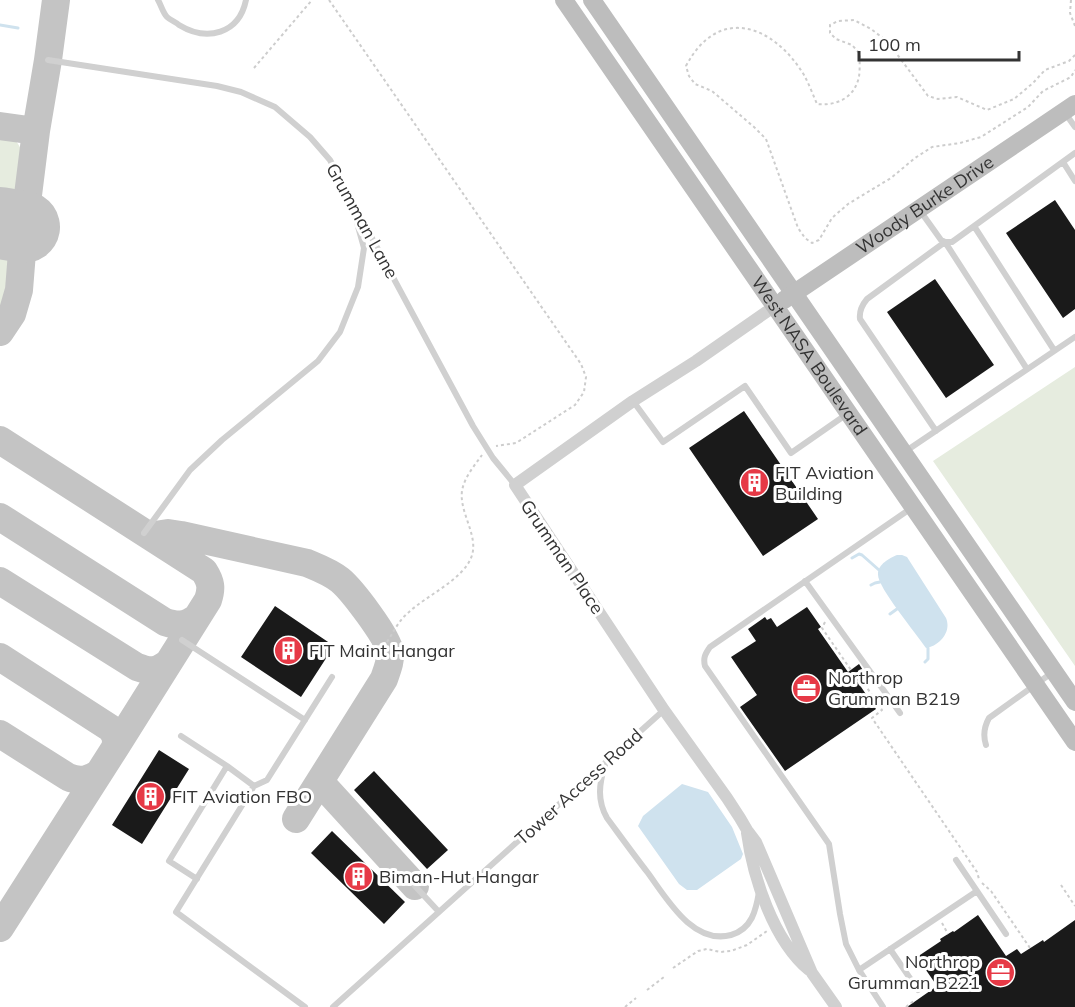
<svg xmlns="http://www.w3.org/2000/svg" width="1075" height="1007" viewBox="0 0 1075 1007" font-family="Mulish,sans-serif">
<rect width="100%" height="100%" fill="#fff"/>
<path fill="#e6ecdf" d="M0 135C21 137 24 152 22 170 21 176 21 183 18 189 14 196 8 200 0 203Z
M0 245C19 258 8 293 0 310Z
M1075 367V666L933 461Z"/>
<path fill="#cfe2ee" d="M897 555H902L907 557 946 618C952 632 939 646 926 648 916 633 877 587 878 574 878 564 890 558 897 555Z
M682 784 708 792 732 827 743 854 741 859 697 890H687L679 884 638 826 643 816Z"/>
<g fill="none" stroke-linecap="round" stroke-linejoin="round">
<path stroke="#cfe2ee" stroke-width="3" d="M0 25 18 28
M852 558 859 554 862 555 879 570
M871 585 875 583 880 582
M890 614 897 609
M925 662 928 659V648"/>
<path stroke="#c4c4c4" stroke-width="28" d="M0 126 36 131
M0 332 12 314 19 290 24 227 36 131 48 60 56 0
M0 440 204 571C211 582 212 588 208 600L115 748 0 928
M0 517 165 622C178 626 185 626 196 618
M149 534 155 535 168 533 181 535 307 563C319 568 330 572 340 580 352 590 388 637 390 652 391 661 387 670 384 679L296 819
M0 581 137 667C151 672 156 672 168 663
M0 657 110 728C116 735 117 739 115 748
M0 734 68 777C80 782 89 780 99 773
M320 782 415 886"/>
<path stroke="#c4c4c4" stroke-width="72" d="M0 223 24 227"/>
</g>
<path fill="#1a1a1a" d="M1055 200 1075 230V309L1063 318 1006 233Z
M935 279 994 365 946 398 887 312Z
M744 411 818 519 763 556 689 448Z
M275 606 334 646 301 697 241 657Z
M807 607 821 627 818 629 848 672 859 664 866 675 857 681 876 709 785 771 740 707 757 695 731 657 756 641 748 629 765 617 767 620 771 618 777 627Z
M159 750 189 769 142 844 112 825Z
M374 771 448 850 427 869 354 790Z
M332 831 405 902 384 924 311 853Z
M978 915 1006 956 1017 949 1021 954 1043 940 1044 942 1075 920V1007H907L937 986 917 957 941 941 940 939 948 934 953 931 954 932Z"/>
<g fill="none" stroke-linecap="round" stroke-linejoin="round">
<path stroke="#cdcdcd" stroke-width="2" stroke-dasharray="3 3" stroke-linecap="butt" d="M329 0 581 364 586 377 584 392 575 405 516 443 496 446
M1071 0 1070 13 1075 26
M1075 55 1069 61 1045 70 1033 83 1014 99 987 110 957 97 938 99 928 96 888 42 871 29 854 20 838 21 830 25V33L836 39 852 45 860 54C859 63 861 75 857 83 851 100 833 106 817 104 813 95 809 84 804 75 773 24 718 5 686 66L689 76 695 84 712 91 754 127 766 139 798 228 805 238 812 243 819 240 832 218 848 204 891 178 915 158 932 147 960 143 981 137 1028 107 1043 91 1071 77 1075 70
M254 68 312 0
M825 622 822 628 851 670
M387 642C394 631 399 620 409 612 426 596 462 580 471 558 480 537 459 513 462 491 464 478 474 466 482 455
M861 679 882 710 872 718 977 872 979 879
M982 883 991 891 1030 948
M1061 885 1075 906
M942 923 948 934
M673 968 698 951 707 949 720 952 731 951 747 945 767 931
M647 990 664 977
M625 1007 636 998
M906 1007 915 1000"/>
<path stroke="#d0d0d0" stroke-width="6" d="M158 0C161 5 163 13 167 17 170 20 176 22 179 25 207 42 239 34 246 0
M48 60 217 86 241 92 275 107 310 137 330 160 473 426 493 458 515 485
M1065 113 1075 127
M1063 162 1075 181
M921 212 941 240 945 242H952L1075 153
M974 226 1054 350
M633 401 663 442 745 386 791 453 847 414
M936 431 860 319C859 311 862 305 867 299L945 242 1027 369
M906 451 1075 337
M144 533 190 470 222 440 318 361 340 332 358 287 364 248 352 205
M805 581 900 713
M182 640 305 720
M181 736 227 766 169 861 197 879
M986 745C983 736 984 727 989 718L1053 672
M605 765C599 784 597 800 607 818 621 837 634 855 648 873 667 899 693 945 731 935 752 929 756 910 759 892
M227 766 254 786
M956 860 1006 934
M415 886 439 912
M890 949 918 990
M859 970 977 891
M305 1007 176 912 254 786 267 780 332 677
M333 1007 664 710
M883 1007 859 970 846 944 840 914 829 844 705 666C703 658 705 654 710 647L910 509"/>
<path stroke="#d0d0d0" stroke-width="12" d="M775 306 696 361 633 401 515 485 664 710 727 798 740 818 747 830 756 842 812 973 836 1007
M747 833C753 877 773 940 809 970"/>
<g stroke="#bdbdbd" stroke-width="18">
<path id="s1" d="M564 0 1075 742"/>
<path d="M592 0 1075 702"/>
<path id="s2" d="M784 300 1075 104"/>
</g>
</g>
<defs>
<symbol id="building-disc" viewBox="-11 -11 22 22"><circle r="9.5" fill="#e63946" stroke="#fff"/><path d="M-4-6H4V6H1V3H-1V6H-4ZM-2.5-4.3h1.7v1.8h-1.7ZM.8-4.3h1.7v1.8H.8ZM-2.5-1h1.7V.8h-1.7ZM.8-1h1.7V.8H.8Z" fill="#fff"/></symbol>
<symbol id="office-disc" viewBox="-11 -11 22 22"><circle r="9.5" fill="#e63946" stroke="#fff"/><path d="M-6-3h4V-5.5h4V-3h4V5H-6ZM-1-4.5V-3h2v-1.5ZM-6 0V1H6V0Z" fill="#fff"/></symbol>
</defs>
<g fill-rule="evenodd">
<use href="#building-disc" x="738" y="466" width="33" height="33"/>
<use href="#building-disc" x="272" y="634" width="33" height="33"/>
<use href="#office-disc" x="790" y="672" width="33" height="33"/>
<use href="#building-disc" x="134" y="780" width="33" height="33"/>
<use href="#building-disc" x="342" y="860" width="33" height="33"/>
<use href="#office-disc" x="984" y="956" width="33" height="33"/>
</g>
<g text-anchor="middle" stroke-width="6" stroke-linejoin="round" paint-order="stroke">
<g font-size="18" fill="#333" stroke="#fff">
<text dy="6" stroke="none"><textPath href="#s2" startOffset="170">Woody Burke Drive</textPath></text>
<text transform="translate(362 221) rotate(61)" y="6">Grumman Lane</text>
<text dy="6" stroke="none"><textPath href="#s1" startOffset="432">West NASA Boulevard</textPath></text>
<text transform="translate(562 557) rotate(56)" y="6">Grumman Place</text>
<text transform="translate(579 787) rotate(-42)" y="6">Tower Access Road</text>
</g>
<g font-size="18" fill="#333" stroke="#fff" text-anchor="start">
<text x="775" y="479">FIT Aviation<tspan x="775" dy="21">Building</tspan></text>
<text x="309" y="657">FIT Maint Hangar</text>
<text x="828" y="684">Northrop<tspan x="828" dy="21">Grumman B219</tspan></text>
<text x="172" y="803">FIT Aviation FBO</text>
<text x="379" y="883">Biman-Hut Hangar</text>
<text x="980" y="968" text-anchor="end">Northrop<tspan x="980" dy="21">Grumman B221</tspan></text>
</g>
</g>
<path d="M859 51v9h160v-9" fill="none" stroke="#333333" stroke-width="3"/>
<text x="868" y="51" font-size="18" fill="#333333" stroke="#ffffff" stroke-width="4.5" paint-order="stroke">100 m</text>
</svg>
